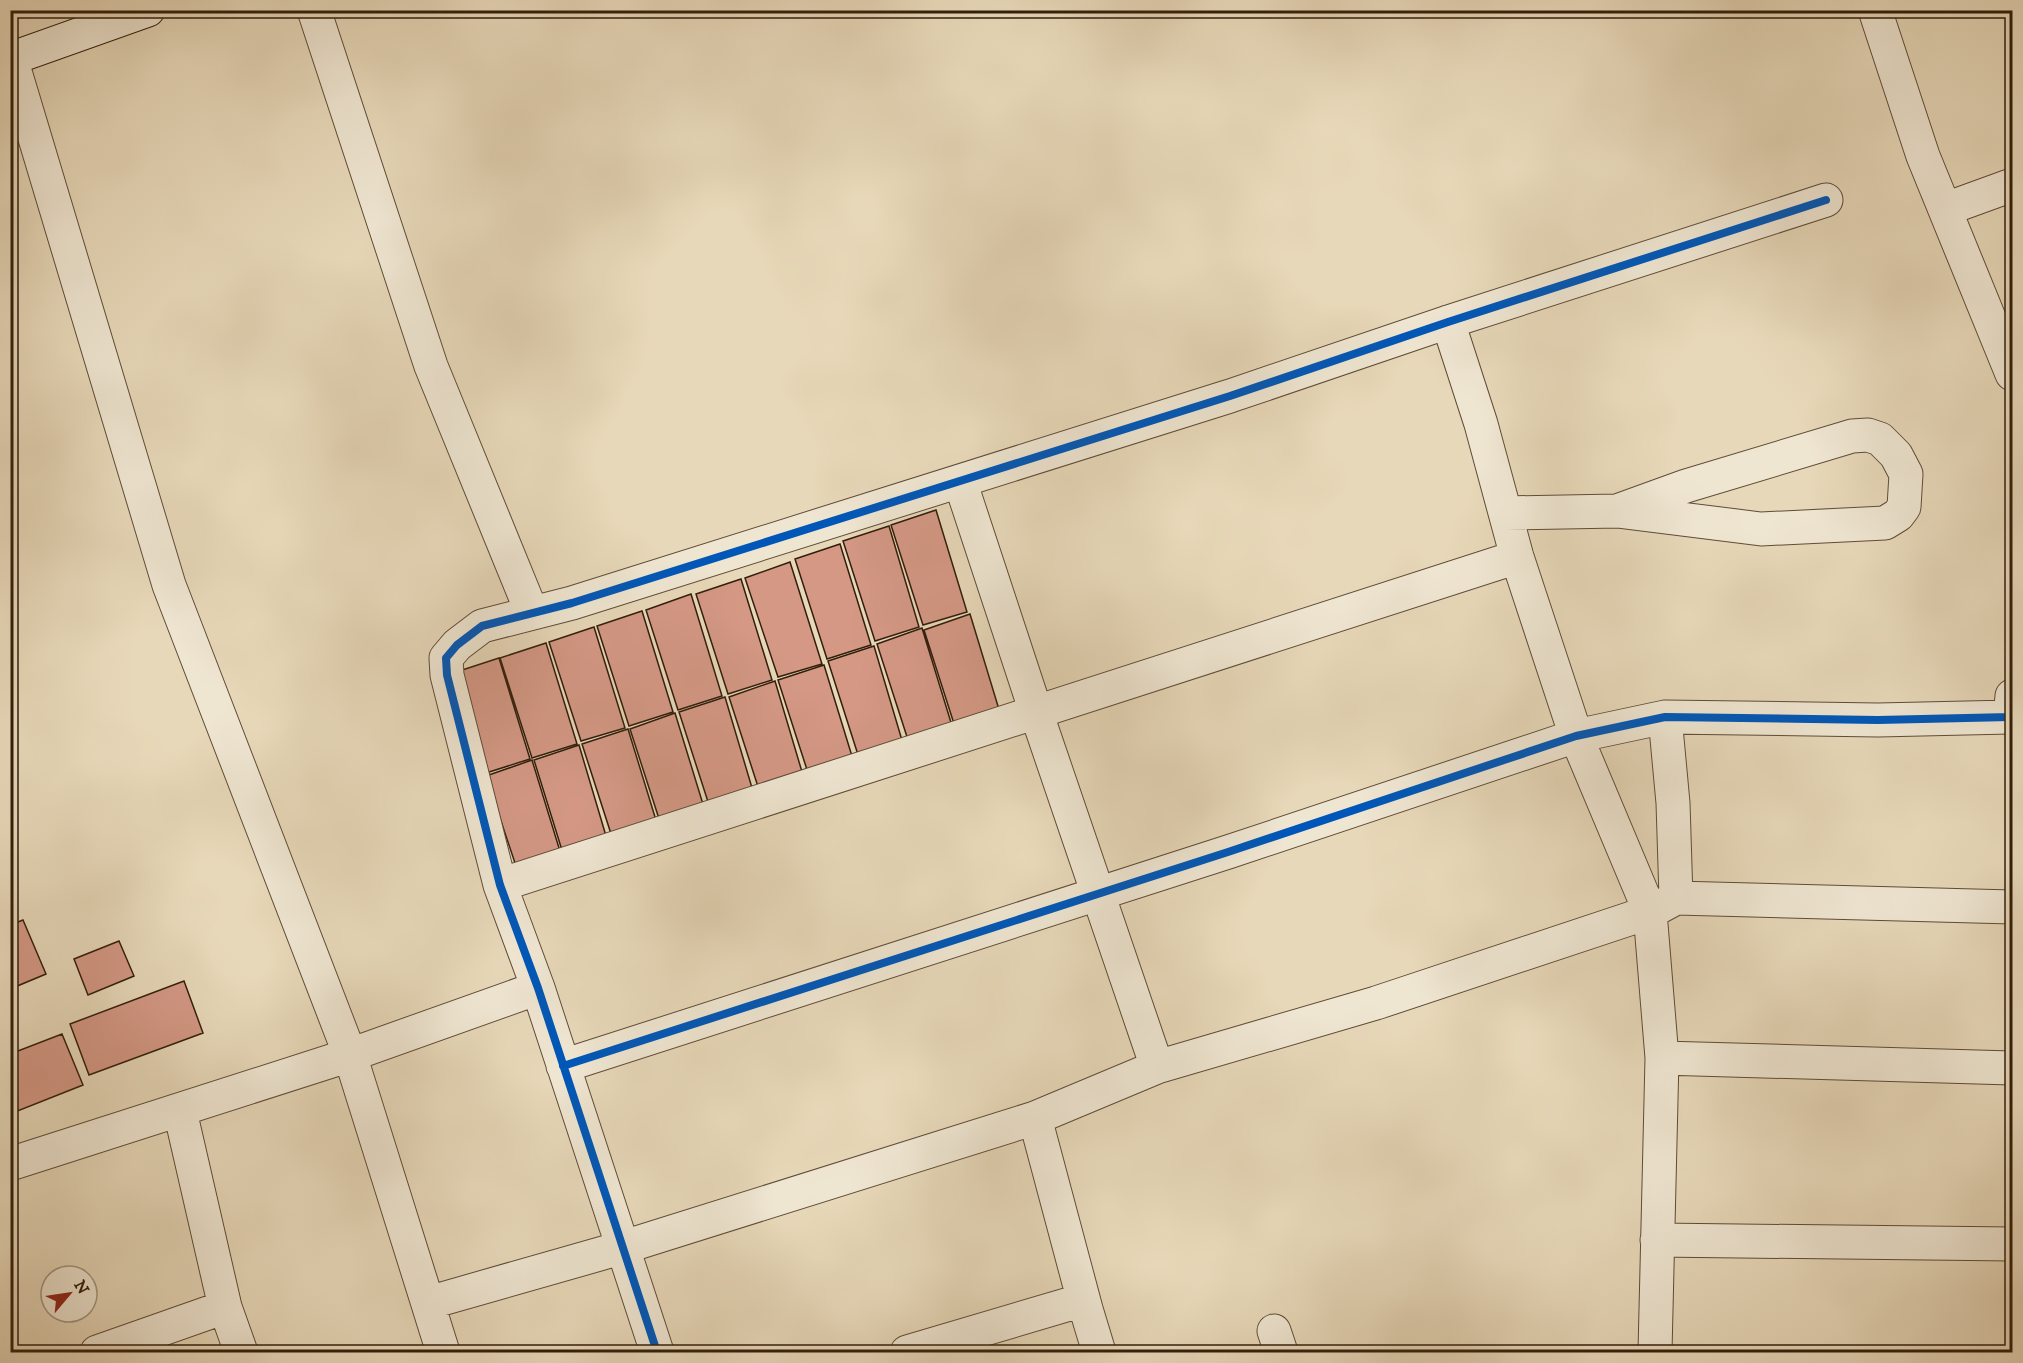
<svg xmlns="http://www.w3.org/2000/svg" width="2023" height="1363" viewBox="0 0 2023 1363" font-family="'IM FELL DW Pica',serif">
<rect width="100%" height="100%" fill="#e7d8b9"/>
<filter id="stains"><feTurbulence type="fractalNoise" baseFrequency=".00333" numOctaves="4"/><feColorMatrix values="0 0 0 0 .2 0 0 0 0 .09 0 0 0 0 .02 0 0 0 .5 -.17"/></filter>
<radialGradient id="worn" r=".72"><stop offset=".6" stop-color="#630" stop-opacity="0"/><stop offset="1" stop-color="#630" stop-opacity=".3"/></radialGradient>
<path fill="#d49885" stroke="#321e0c" stroke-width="1.5" d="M936 510 967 612 923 625 891 525Z
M889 526 919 627 875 641 843 541Z
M840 544 871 645 827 659 795 559Z
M790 562 822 664 778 677 745 578Z
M741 579 772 680 728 694 696 594Z
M691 594 722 696 678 710 646 610Z
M642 611 673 712 629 726 597 626Z
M970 614 1001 716 956 730 924 630Z
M594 627 625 728 581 741 549 642Z
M922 628 953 729 909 743 877 644Z
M546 643 577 744 532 758 500 658Z
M874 646 904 747 860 761 828 661Z
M499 658 530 759 486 773 453 673Z
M824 665 855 766 810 779 778 680Z
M775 681 805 782 761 796 729 697Z
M725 697 755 798 711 811 679 712Z
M675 713 706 814 662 828 630 729Z
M628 729 659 830 614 843 582 744Z
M579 745 609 846 565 860 534 760Z
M532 760 563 861 519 875 486 776Z
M23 920 46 974 10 989V925Z
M119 941 134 976 88 995 74 959Z
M184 981 203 1033 89 1075 70 1024Z
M62 1034 83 1085 10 1114V1054Z"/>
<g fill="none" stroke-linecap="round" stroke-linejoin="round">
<defs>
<path id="street" d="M314 10 431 366 532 613
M1875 10 1923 156 2012 374
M10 55 169 585 350 1055 443 1352
M1946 209 2012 185
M1448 322 1481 424 1517 557 1576 736 1650 912 1662 1058 1655 1352
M1505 513 1617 511 1761 529 1885 523 1898 515 1904 507 1906 474 1896 455 1880 439 1868 435 1852 436 1686 486 1617 511
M1665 717 1673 803 1676 898
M500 885 1517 557
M1662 1058 2012 1068
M563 1066 1228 852 1576 736 1665 717 1878 720 2010 717 2012 696
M1157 1067 1376 1003 1650 912 1676 898 2012 907
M180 1111 225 1307 241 1352
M1035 1118 1086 1309 1099 1352
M10 1164 350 1055 538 988
M1657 1240 2012 1244
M428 1303 624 1247 1035 1118 1157 1067 1036 712 960 481
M1274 1331 1281 1352
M97 1352 225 1307
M657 1352 538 988 500 885 447 675 446 658 457 645 482 626 572 603 1230 396 1448 322 1826 200
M907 1352 1083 1300"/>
<path id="secondary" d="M10 59 148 10"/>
</defs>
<use href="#street" stroke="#5f4c37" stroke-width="35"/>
<use href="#secondary" stroke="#321e0c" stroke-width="35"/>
<use href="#street" stroke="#efe6d2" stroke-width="33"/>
<use href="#secondary" stroke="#efe6d2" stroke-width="33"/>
<defs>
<path id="cycleway" d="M563 1066 1228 852 1576 736 1665 717 1878 720 2010 717 2012 696
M657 1352 538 988 500 885 447 675 446 658 457 645 482 626 572 603 1230 396 1448 322 1826 200"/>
</defs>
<use href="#cycleway" stroke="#efe6d2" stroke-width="11"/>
<use href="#cycleway" stroke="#0057b8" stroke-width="8"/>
</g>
<rect width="2023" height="1363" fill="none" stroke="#e7d8b9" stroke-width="36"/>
<rect x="12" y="12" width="1999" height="1339" fill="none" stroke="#321e0c" stroke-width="3"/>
<rect x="18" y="18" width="1987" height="1327" fill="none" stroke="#321e0c" stroke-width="1.5"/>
<g transform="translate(69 1294) rotate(61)"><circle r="28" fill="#efe6d2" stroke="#a39683" stroke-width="1.5"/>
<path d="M0-4.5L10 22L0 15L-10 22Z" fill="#8f2418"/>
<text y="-9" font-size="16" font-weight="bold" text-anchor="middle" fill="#321e0c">N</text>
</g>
<rect width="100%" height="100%" filter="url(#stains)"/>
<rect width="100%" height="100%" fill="url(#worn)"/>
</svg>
